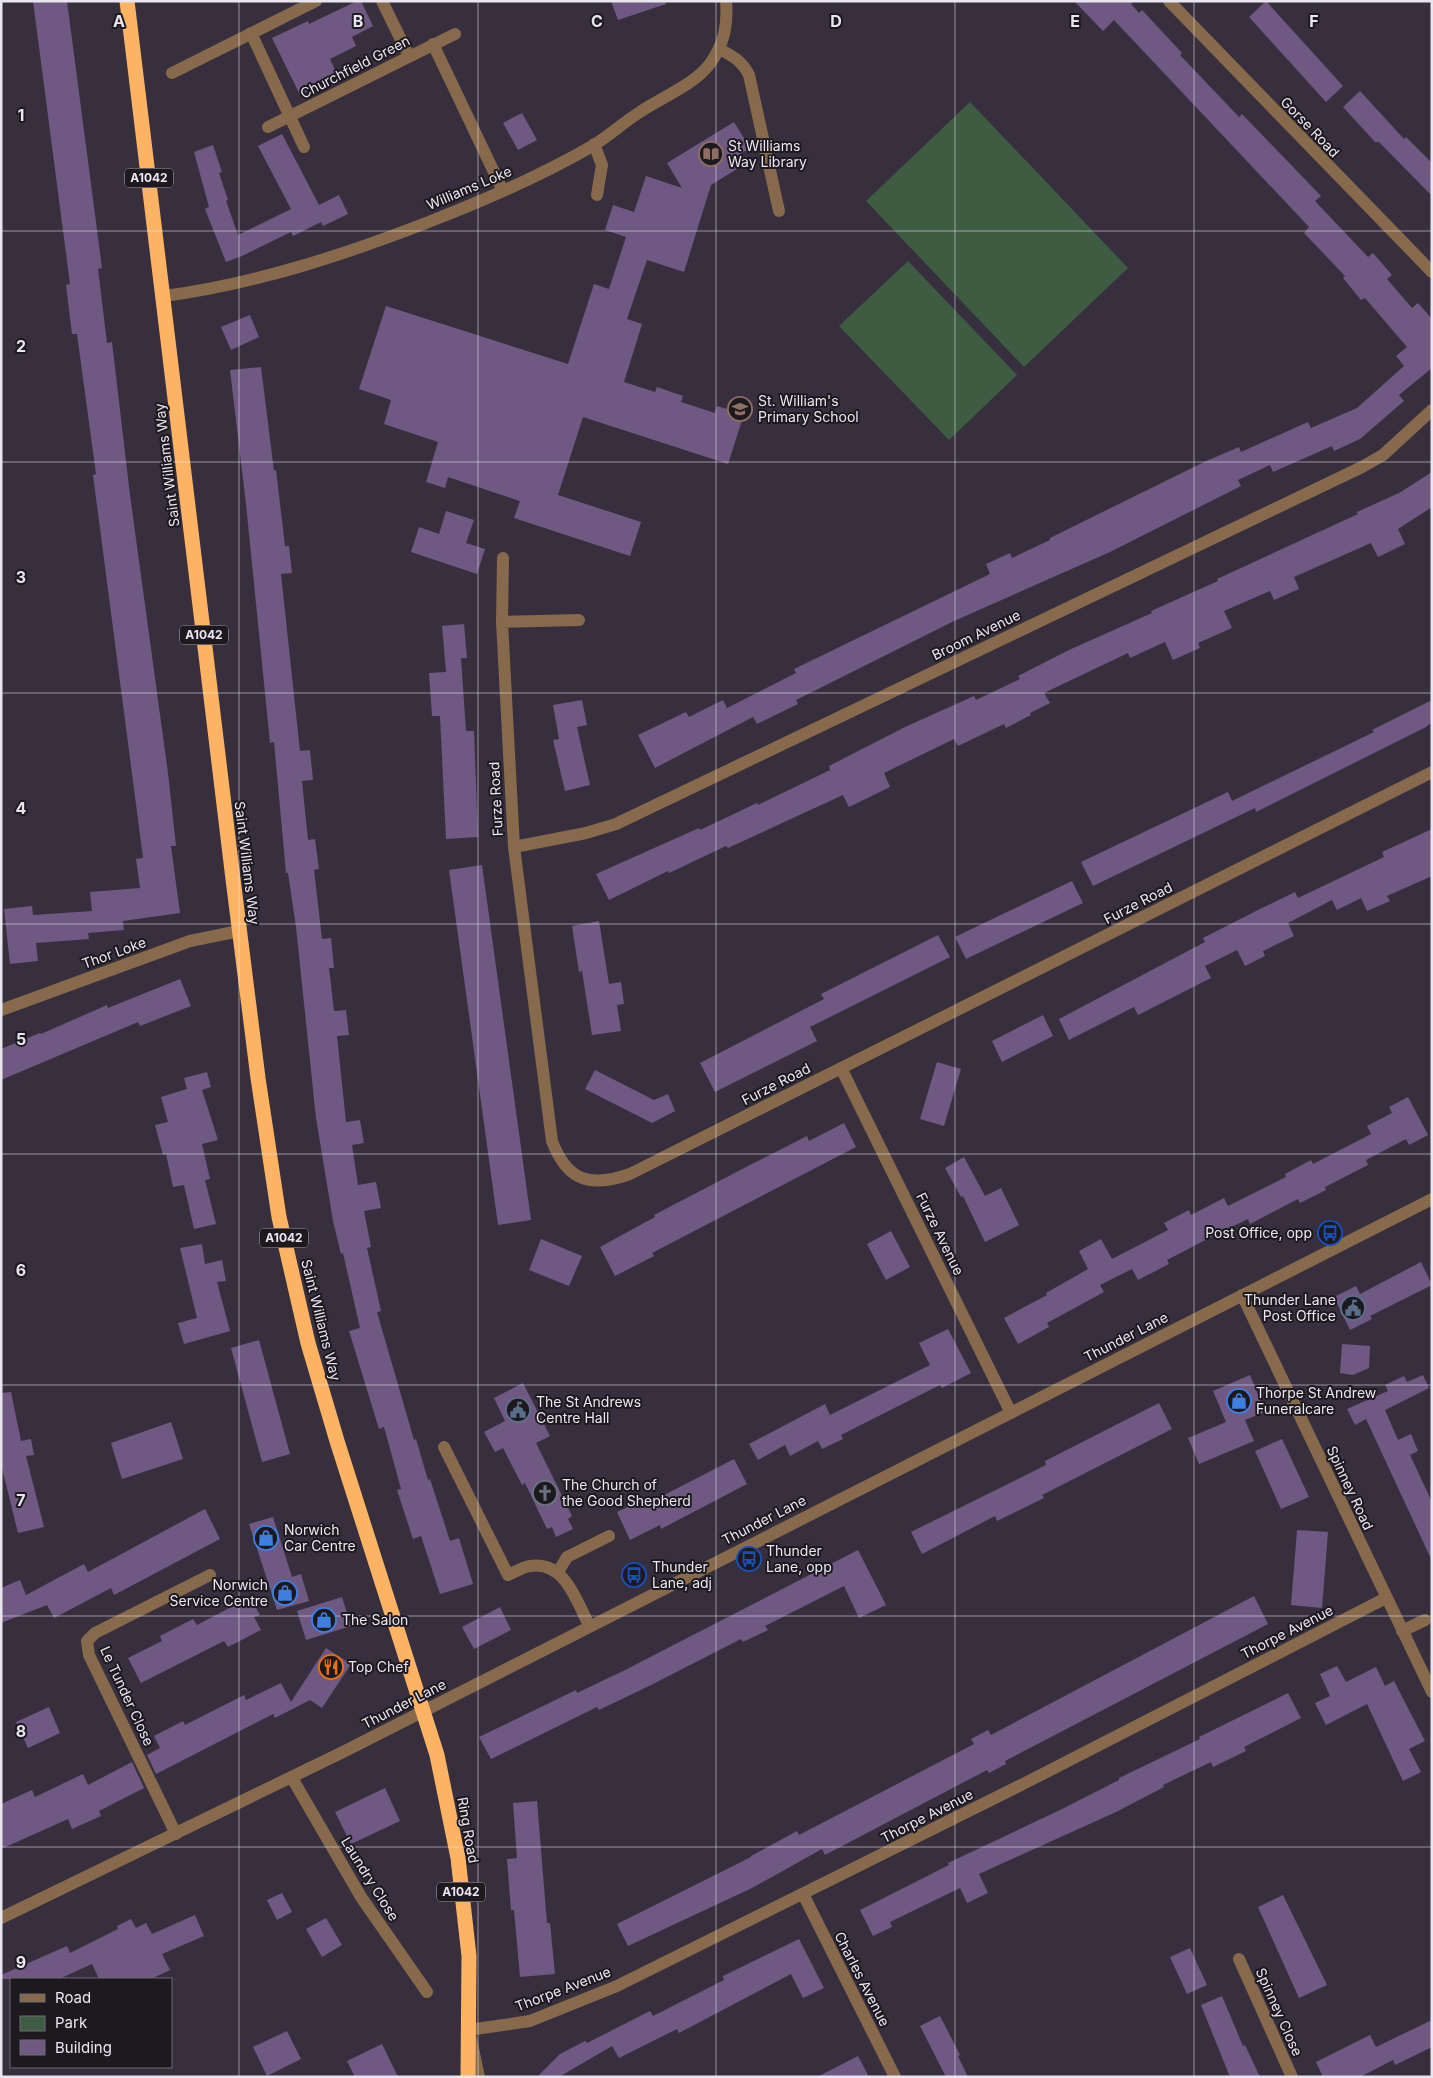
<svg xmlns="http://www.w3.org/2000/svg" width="1433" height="2078" viewBox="0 0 1433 2078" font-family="Inter,sans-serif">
<rect width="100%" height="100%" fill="#372f3e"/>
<path fill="#3d5c42" d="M970 102 1128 268 1024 367 866 201Z
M908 261 1017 375 949 440 839 326Z"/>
<path fill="#6f5982" d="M33 1H67L102 268 98 269 107 343 112 342 130 495 168 773 176 846H171L180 913 123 921 124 930 88 933 89 939 36 943 38 961 10 964 4 909 32 906 33 915 92 911 90 892 140 888 136 859 143 858 93 475 96 474 82 371 77 334H72L69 310 66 285 70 284Z
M357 1H361L373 26 352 37 356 46 330 59 338 76 300 95 272 38 308 21 309 24Z
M611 1H665L666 4 618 20Z
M1074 1H1134L1131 4 1139 13 1142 10 1182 53 1180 55 1239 117 1242 114 1321 196 1315 201 1368 257 1373 253 1392 275 1387 279 1412 308 1418 303 1432 319V368L1399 395 1404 401 1360 439 1334 451 1332 446 1273 472 1270 465 1238 480 1241 486 1110 552 954 621 796 700 798 704 757 724 753 717 655 768 638 735 686 712 689 717 723 700 727 708 796 673 794 669 990 574 986 564 1010 553 1012 558 1050 540V538L1204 462 1239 447 1241 452 1308 422 1311 428 1357 408 1404 366 1396 356 1407 347 1365 298 1361 300 1343 278 1345 276 1304 233 1309 227 1114 20 1103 31Z
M1266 1 1343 86 1326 102 1249 17Z
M1360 91 1404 139 1406 137 1432 163V196L1378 141 1376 143 1343 107Z
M522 113 537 140 518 150 503 123Z
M734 122 750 148 731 160 737 169 711 185 684 272 647 260 627 319 642 324 624 382 655 392 657 387 683 396 681 402 715 413 717 406 744 414 728 464 583 417 558 495 641 522 630 556 514 518 520 501 448 477 445 488 426 482 438 442 384 424 391 400 359 389 386 306 568 364 594 284 609 289 626 237 605 230 613 205 634 212 646 176 682 188 667 163Z
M282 134 319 205 339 195 348 214 323 226 321 222 293 236 291 232 242 256 226 262 205 209 209 207 194 152 213 145 222 172 219 173 228 200 226 201 238 235 291 209 258 146Z
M250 315 259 337 231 350 221 327Z
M261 367 274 471 276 470 285 546H289L292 573 281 574 300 751 310 750 313 780 302 781 308 840 315 839 319 869 314 870 322 939 331 938 334 968H329L334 1011 346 1010 349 1035 337 1036 346 1122 360 1120 364 1143 352 1145 358 1185 376 1182 381 1208 364 1211 371 1247 367 1248 381 1311 377 1312 414 1440 416 1439 428 1480 430 1479 450 1541 459 1538 473 1584 440 1594 421 1536 413 1539 397 1490 401 1489 384 1427 379 1429 349 1331 360 1328 343 1253 341 1254 333 1221 316 1118 296 927 288 873H286L274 742 270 743 246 504 230 370Z
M1432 472V507L1398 529 1405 544 1378 557 1371 543 1294 577 1299 589 1274 600 1270 591 1224 611 1232 628 1198 643 1200 648 1173 660 1165 642 1130 658 1128 653 1044 693 1050 703 1030 713 1031 715 1006 728 1004 724 958 746 954 739 884 773 890 787 849 807 843 795 728 848 726 846 669 873 668 871 609 900 596 874 699 828 700 830 757 803 758 805 830 770 829 766 905 727 974 696 976 700 1020 679 1018 676 1069 650 1152 613 1151 611 1218 581 1217 579 1358 514 1357 512 1399 493Z
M446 511 474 520 466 543 485 549 477 574 411 552 419 527 439 534Z
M464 624 467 658H461L466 731H474L478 837 446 839 440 716H432L429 673 446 672 442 626Z
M582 700 587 725 577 727 590 785 565 791 553 740 559 739 553 705Z
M1432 700V722L1426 727 1256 812 1255 808 1093 886 1081 862 1228 792 1232 801 1374 732 1372 730Z
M1432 829V876L1387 896 1390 901 1367 911 1361 898 1337 910 1332 900 1288 923 1294 936 1263 951 1265 956 1245 966 1237 950 1205 966 1211 978 1138 1015 1134 1007 1069 1040 1059 1019 1205 942 1203 938 1258 910 1295 892 1298 898 1384 857 1382 852Z
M482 865 531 1220 498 1225 449 870Z
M1072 881 1083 903 966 959 955 937Z
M599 921 609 984 621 982 624 1004 617 1005 621 1031 592 1035 582 971 579 972 572 926Z
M938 935 950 957 810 1027 817 1041 715 1092 700 1063 824 999 821 994Z
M180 979 191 1006 140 1026 138 1022 1 1080V1049L40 1033 41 1034 107 1005 108 1008Z
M1043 1015 1053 1036 1002 1062 992 1041Z
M937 1062 961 1069 944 1126 920 1119Z
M595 1070 654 1100 668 1094 675 1111 652 1123 585 1089Z
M207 1072 211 1087 202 1090 218 1140 202 1144 210 1179 205 1180 216 1224 194 1229 184 1185 173 1187 166 1154 163 1155 155 1125 168 1122 161 1097 187 1089 184 1078Z
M1408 1097 1428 1135 1409 1145 1406 1139 1366 1160 1368 1165 1325 1187 1326 1190 1300 1203 1298 1199 1250 1224 1248 1219 1215 1235 1167 1260 1169 1264 1138 1280 1132 1269 1100 1285 1104 1292 1047 1323 1049 1327 1018 1344 1004 1318 1047 1295 1046 1293 1088 1269 1079 1251 1101 1239 1112 1259 1168 1230 1164 1223 1189 1210 1191 1215 1224 1198 1228 1206 1286 1177 1285 1174 1311 1160 1313 1164 1371 1134 1367 1126 1392 1113 1389 1107Z
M844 1123 856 1147 652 1253 654 1256 615 1276 600 1247 655 1217 654 1215 750 1165 807 1136 809 1141Z
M964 1157 985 1196 1001 1188 1019 1225 985 1242 963 1196 961 1197 945 1168Z
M891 1231 910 1267 886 1280 867 1244Z
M541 1239 582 1256 569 1286 529 1270Z
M202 1244 205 1264 222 1260 226 1281 217 1282 230 1331 184 1344 178 1323 197 1318 180 1248Z
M1421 1262 1432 1285 1370 1316 1372 1319 1350 1330 1334 1297 1356 1286 1360 1294Z
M948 1329 971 1373 942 1388 940 1385 841 1435 843 1439 822 1449 818 1441 790 1456 785 1445 758 1460 749 1444 825 1404 830 1415 930 1365 919 1343Z
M259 1340 290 1454 262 1462 231 1348Z
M1342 1344 1370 1346 1369 1368 1353 1375 1340 1373Z
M1250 1375 1265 1412 1245 1420 1254 1441 1199 1464 1188 1438 1226 1422 1213 1391Z
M1423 1375 1429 1388 1385 1410 1398 1440 1411 1434 1418 1451 1410 1455 1432 1502V1561L1366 1419 1355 1425 1347 1409 1388 1391 1385 1385 1404 1376 1407 1382Z
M523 1383 550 1436 536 1443 572 1516 568 1519 573 1529 556 1537 552 1527 547 1529 525 1483 522 1485 503 1448 495 1452 484 1432 505 1421 494 1398Z
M11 1392 21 1441 31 1439 34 1455 26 1456 44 1527 18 1533 1 1464V1393Z
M1159 1403 1172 1429 1042 1495 1044 1498 997 1521 995 1516 922 1554 911 1532 1046 1465 1045 1461Z
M171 1422 183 1459 122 1479 111 1443Z
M1282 1439 1309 1497 1281 1509 1255 1451Z
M734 1459 747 1484 661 1529 660 1525 630 1540 617 1512 636 1503 639 1508Z
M205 1509 220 1539 114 1595 111 1588 54 1618 47 1605 1 1623V1588L20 1580 26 1595 84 1564 88 1572Z
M273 1517 292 1577 301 1574 309 1601 277 1610 249 1524Z
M1297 1530 1328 1532 1322 1608 1291 1605Z
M858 1550 886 1605 859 1618 844 1586 765 1626 768 1630 743 1642 741 1639 649 1686 599 1710 597 1707 491 1759 479 1737 576 1690 577 1693 625 1670Z
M1254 1596 1268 1624 1005 1761 1006 1764 989 1773 987 1770 825 1855 822 1849 752 1888 628 1946 617 1924 751 1857V1856L797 1831 799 1835 974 1744 971 1739 988 1730 991 1735Z
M250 1597 260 1615 254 1617 261 1630 228 1647 224 1641 141 1683 128 1658 162 1641 160 1636 193 1619 197 1625Z
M342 1597 351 1626 306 1640 297 1611Z
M500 1607 511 1630 474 1649 462 1627Z
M326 1648 351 1664 322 1708 310 1700 275 1718 273 1714 156 1774 147 1755 160 1748 154 1736 183 1721 185 1725 244 1695 246 1700 281 1683 291 1702Z
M1337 1666 1346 1682 1376 1667 1385 1686 1394 1681 1425 1741 1409 1749 1421 1772 1403 1781 1367 1704 1326 1725 1315 1703 1330 1696 1320 1674Z
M1288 1693 1301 1718 1244 1747 1246 1751 1213 1767 1211 1762 1163 1785 1164 1787 1116 1812 979 1874 988 1893 967 1903 960 1888 890 1922 892 1927 873 1936 860 1910 949 1865 948 1863 1058 1811 1119 1780V1778L1200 1739 1199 1737Z
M49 1707 60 1733 28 1748 16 1722Z
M132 1762 144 1788 99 1811 101 1816 72 1829 68 1819 1 1849V1804L32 1790 35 1797 83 1774 88 1785Z
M385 1788 400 1821 351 1844 335 1812Z
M537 1801 547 1923H550L555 1974 520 1977 514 1910H511L507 1859 517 1858 513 1803Z
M282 1893 292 1912 277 1920 267 1900Z
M1283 1895 1327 1985 1299 1998 1258 1907Z
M195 1915 204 1936 162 1954 170 1970 151 1979H99L92 1964 59 1979H1V1975L67 1946 70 1953 118 1929 117 1926 131 1919 136 1928 146 1923 152 1934Z
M326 1918 342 1945 322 1957 306 1929Z
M799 1939 824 1988 803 1998 791 1974 679 2033 677 2029 619 2058 612 2046 559 2077H537L560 2054 585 2041 587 2043 650 2011 653 2016 724 1980 723 1976Z
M1190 1948 1207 1985 1187 1994 1170 1957Z
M1222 1996 1243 2046 1245 2045 1260 2077H1230L1201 2005Z
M940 2016 960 2055 958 2056 968 2077H946L920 2026Z
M1432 2020V2047L1395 2065 1393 2060 1360 2077H1323L1316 2062 1370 2035 1376 2047Z
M287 2031 301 2059 267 2076 253 2047Z
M382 2044 398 2077H355L347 2061Z
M858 2056 869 2077H817Z"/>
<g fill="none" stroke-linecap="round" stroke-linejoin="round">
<path stroke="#876a4c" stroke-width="12" d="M382 1 409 56
M1169 1 1432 272
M251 33 304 147
M433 44 503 191
M719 49C733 56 742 61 749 75L779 211
M172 73 316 1
M268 127 455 34
M594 144 602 165 597 195
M164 296C254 284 341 256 426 223 483 201 541 176 594 145 610 135 624 122 640 112 662 97 692 86 709 65 724 45 728 25 726 1
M503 558 502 622 514 847 552 1141C567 1181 590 1188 630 1174L1432 772
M502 622 579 620
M514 847 586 833 616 824 1362 467 1383 455 1432 410
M1 1010 190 941 239 931
M841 1068 1011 1413
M1242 1295 1432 1692
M444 1447 508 1575C515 1572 523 1567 530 1566 565 1561 576 1600 589 1625
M558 1572 567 1557 609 1536
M1402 1631 1425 1620
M292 1778 361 1897 427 1992
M176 1834 89 1655 87 1641 95 1633 210 1575
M803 1894 895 2077
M1 1918 343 1752 1432 1199
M1239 1959 1292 2077
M479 2077 469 2030 530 2021 617 1986 1023 1784 1386 1598"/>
<path stroke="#fcb464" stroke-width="15" d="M127 1 233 879 258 1078 279 1217 308 1343 337 1441 437 1755 458 1858 469 1956 468 2077"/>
</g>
<path fill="none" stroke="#eae6ef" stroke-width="1" stroke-opacity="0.55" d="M239 1V2077M478 1V2077M716 1V2077M955 1V2077M1194 1V2077M1 231H1432M1 462H1432M1 693H1432M1 924H1432M1 1154H1432M1 1385H1432M1 1616H1432M1 1847H1432"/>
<defs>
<symbol id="library-ring" viewBox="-11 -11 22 22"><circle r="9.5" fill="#1c191f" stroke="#8d6e63" stroke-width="1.5"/><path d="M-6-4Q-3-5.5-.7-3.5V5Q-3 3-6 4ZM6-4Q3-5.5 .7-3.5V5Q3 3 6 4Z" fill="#8d6e63"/></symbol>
<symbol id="school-ring" viewBox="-11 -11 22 22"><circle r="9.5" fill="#1c191f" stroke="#8d6e63" stroke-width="1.5"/><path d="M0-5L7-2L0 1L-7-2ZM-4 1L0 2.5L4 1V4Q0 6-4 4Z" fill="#8d6e63"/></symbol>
<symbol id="bus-ring" viewBox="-11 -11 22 22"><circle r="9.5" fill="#1c191f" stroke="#1a4fb4" stroke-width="1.5"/><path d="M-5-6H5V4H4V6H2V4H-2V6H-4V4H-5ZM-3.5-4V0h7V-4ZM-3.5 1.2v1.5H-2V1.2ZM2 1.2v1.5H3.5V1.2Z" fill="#1a4fb4"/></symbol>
<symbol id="civic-ring" viewBox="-11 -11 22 22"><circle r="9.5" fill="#1c191f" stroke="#5c6f8a" stroke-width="1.5"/><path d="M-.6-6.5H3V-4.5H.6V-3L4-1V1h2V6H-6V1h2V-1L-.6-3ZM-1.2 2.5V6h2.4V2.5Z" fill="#5c6f8a"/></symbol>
<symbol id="shop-ring" viewBox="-11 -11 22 22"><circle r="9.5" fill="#1c191f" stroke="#3f7fe0" stroke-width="1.5"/><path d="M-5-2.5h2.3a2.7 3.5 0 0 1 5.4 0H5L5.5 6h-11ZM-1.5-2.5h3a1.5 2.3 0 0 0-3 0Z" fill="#3f7fe0"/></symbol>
<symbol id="church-ring" viewBox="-11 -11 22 22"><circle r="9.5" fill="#1c191f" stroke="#6b7280" stroke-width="1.5"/><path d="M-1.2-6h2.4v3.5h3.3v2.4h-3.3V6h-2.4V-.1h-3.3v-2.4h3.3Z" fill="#6b7280"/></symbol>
<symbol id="restaurant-ring" viewBox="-11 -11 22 22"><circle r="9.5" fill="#1c191f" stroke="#e8710a" stroke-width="1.5"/><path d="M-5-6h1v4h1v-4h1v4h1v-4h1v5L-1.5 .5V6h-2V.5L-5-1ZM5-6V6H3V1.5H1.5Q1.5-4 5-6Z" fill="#e8710a"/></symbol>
</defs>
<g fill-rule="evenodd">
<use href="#library-ring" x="697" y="140" width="28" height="28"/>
<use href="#school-ring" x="726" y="395" width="28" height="28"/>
<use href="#bus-ring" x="1316" y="1219" width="28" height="28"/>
<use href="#civic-ring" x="1339" y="1294" width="28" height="28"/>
<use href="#shop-ring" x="1225" y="1387" width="28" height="28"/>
<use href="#civic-ring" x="504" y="1396" width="28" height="28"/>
<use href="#church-ring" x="531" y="1479" width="28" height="28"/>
<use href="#shop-ring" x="252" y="1524" width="28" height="28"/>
<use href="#bus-ring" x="735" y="1545" width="28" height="28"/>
<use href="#bus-ring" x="620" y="1561" width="28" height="28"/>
<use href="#shop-ring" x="271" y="1579" width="28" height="28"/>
<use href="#shop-ring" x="310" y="1606" width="28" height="28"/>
<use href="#restaurant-ring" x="317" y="1653" width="28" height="28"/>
</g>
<g text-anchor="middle" stroke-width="4" stroke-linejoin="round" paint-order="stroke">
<g fill="#1c191f" stroke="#aca8b1" stroke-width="1">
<rect x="125" y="168.5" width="48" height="19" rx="4"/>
<rect x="180" y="625.5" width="48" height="19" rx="4"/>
<rect x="260" y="1228.5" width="48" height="19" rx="4"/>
<rect x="437" y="1882.5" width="48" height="19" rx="4"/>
</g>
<g font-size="12" font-weight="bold" fill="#eae6ef">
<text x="149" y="182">A1042</text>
<text x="204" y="639">A1042</text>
<text x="284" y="1242">A1042</text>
<text x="461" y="1896">A1042</text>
</g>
<g font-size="14" fill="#eae6ef" stroke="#1c191f">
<text transform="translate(355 67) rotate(-27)" y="5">Churchfield Green</text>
<text transform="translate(1310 127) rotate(46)" y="5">Gorse Road</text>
<text transform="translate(469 188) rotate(-23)" y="5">Williams Loke</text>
<text transform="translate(167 465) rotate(-97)" y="5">Saint Williams Way</text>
<text transform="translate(976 635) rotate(-26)" y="5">Broom Avenue</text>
<text transform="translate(496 799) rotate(-93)" y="5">Furze Road</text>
<text transform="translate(247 863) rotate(83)" y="5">Saint Williams Way</text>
<text transform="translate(1138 903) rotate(-27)" y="5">Furze Road</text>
<text transform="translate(114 953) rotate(-20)" y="5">Thor Loke</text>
<text transform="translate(776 1084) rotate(-27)" y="5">Furze Road</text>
<text transform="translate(940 1234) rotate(64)" y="5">Furze Avenue</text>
<text transform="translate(321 1320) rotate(76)" y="5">Saint Williams Way</text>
<text transform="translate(1126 1337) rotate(-27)" y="5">Thunder Lane</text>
<text transform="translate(1350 1488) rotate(65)" y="5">Spinney Road</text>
<text transform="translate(764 1520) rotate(-27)" y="5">Thunder Lane</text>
<text transform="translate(1287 1632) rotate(-27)" y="5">Thorpe Avenue</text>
<text transform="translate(127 1696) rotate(65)" y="5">Le Tunder Close</text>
<text transform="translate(404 1704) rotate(-27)" y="5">Thunder Lane</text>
<text transform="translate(927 1816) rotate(-27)" y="5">Thorpe Avenue</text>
<text transform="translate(468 1830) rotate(80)" y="5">Ring Road</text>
<text transform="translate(370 1879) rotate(58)" y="5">Laundry Close</text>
<text transform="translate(862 1979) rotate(63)" y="5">Charles Avenue</text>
<text transform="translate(563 1989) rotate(-21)" y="5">Thorpe Avenue</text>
<text transform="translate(1279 2012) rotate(66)" y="5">Spinney Close</text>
</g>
<g font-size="14" fill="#eae6ef" stroke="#1c191f" text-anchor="start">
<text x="728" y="151">St Williams<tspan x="728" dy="16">Way Library</tspan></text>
<text x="758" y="406">St. William's<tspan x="758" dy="16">Primary School</tspan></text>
<text x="1312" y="1238" text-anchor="end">Post Office, opp</text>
<text x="1336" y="1305" text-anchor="end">Thunder Lane<tspan x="1336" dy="16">Post Office</tspan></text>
<text x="1256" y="1398">Thorpe St Andrew<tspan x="1256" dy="16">Funeralcare</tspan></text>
<text x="536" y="1407">The St Andrews<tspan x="536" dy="16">Centre Hall</tspan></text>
<text x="562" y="1490">The Church of<tspan x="562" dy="16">the Good Shepherd</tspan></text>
<text x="284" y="1535">Norwich<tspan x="284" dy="16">Car Centre</tspan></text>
<text x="766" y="1556">Thunder<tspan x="766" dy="16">Lane, opp</tspan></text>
<text x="652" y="1572">Thunder<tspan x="652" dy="16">Lane, adj</tspan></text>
<text x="268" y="1590" text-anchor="end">Norwich<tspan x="268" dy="16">Service Centre</tspan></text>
<text x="342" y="1625">The Salon</text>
<text x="348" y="1672">Top Chef</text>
</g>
</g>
<g font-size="16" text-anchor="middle" font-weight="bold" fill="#eae6ef" stroke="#1c191f" stroke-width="4" stroke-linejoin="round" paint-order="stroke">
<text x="119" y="27">A</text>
<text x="358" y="27">B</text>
<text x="597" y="27">C</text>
<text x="836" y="27">D</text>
<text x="1075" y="27">E</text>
<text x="1314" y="27">F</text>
<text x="21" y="121">1</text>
<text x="21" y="352">2</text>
<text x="21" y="583">3</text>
<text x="21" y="814">4</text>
<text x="21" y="1045">5</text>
<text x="21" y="1276">6</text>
<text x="21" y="1506">7</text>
<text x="21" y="1737">8</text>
<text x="21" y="1968">9</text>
</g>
<rect width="1433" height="2078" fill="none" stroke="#eae6ef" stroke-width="5"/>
<rect x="10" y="1978" width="162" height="90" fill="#1c191f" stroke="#6e6b72"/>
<rect x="20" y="1994" width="25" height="8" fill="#876a4c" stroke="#6e6b72"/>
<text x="55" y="2003" font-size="15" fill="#eae6ef">Road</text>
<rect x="20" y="2016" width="25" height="15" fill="#3d5c42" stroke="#6e6b72"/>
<text x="55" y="2028" font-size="15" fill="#eae6ef">Park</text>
<rect x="20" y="2040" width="25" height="15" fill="#6f5982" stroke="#6e6b72"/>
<text x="55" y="2053" font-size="15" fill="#eae6ef">Building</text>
</svg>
